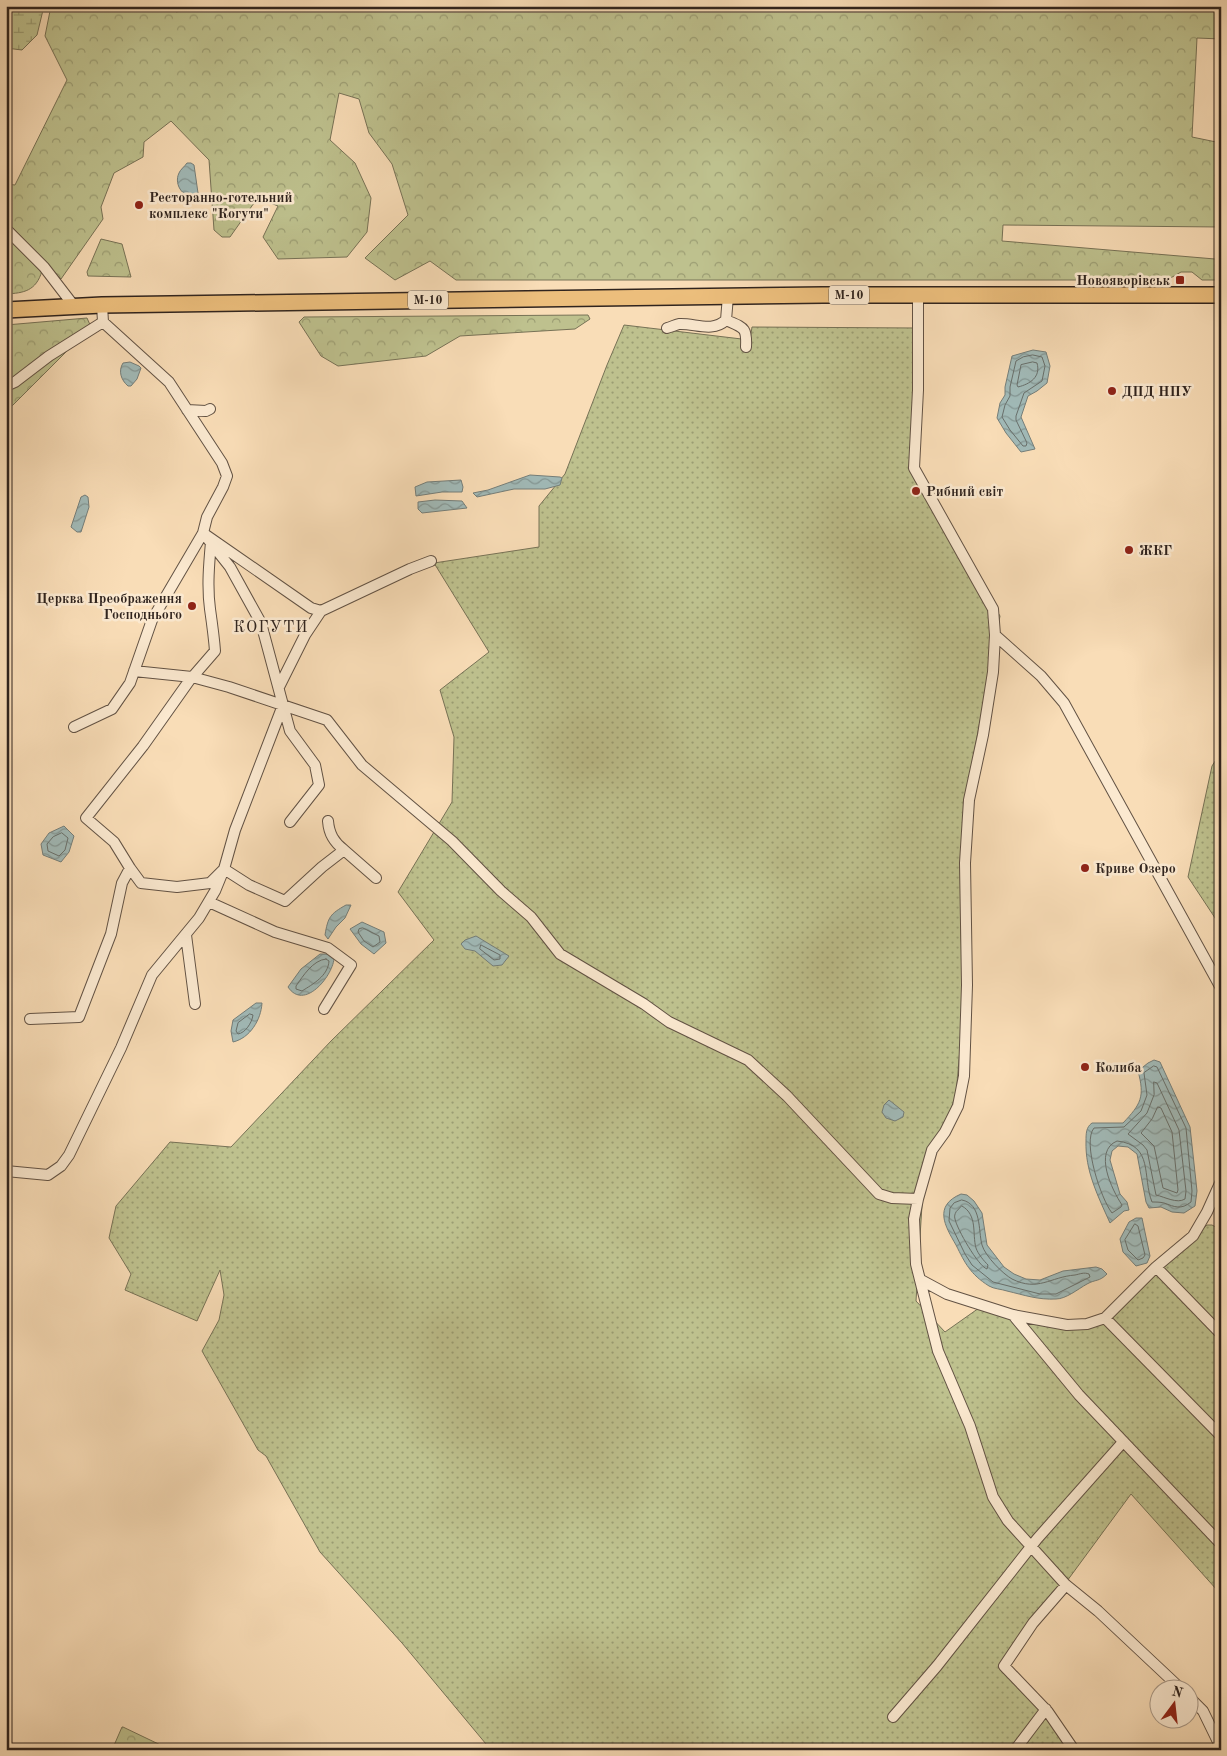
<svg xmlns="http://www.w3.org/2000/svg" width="1227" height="1756" viewBox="0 0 1227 1756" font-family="'Old Standard TT',serif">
<defs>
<pattern id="forest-crowns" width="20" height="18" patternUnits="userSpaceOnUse" patternTransform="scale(1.25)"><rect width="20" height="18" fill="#bec18e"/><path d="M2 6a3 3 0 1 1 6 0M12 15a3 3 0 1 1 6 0" fill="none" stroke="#9b9d73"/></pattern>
<pattern id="wetland-marsh" width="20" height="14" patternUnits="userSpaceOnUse" patternTransform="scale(1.25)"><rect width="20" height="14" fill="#bec18e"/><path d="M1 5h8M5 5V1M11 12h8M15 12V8" fill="none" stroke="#9b9d73"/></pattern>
<pattern id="garden-dots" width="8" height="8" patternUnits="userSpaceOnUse" patternTransform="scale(1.25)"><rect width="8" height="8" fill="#bec18e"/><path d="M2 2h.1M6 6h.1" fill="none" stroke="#9b9d73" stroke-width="1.8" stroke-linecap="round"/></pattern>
<pattern id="water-waves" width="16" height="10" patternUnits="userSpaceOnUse" patternTransform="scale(1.25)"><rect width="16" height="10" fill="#a1bab8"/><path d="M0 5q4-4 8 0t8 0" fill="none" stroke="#849795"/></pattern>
</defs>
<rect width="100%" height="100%" fill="#f9ddb7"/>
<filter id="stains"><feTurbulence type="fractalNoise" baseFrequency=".004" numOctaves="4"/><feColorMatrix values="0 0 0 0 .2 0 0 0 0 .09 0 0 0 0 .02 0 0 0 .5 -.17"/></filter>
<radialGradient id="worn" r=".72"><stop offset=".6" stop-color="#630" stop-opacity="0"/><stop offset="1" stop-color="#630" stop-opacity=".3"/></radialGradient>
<path fill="url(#forest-crowns)" stroke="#777256" d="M51 6H172L176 12 209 6H1221V39L1197 38 1192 137 1221 143V227L1003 225 1002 241 1215 259 1221 260V280H1202L1192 272H1181L1167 280H456L430 261 395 280 365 258 408 215 392 164 369 133 359 99 339 93 330 140 355 163 371 198 367 232 347 257 278 259 263 237 278 206 268 202 254 203 230 237H222L214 230 209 160 171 121 144 142 143 157 114 173 101 207 103 219 61 279 6 221V184L15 185 67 80 45 36Z
M6 233 42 271C36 291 24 293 6 294Z
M101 239 122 244 131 277 88 276 87 272Z
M588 315 590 319 575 329 460 336 426 356 338 366 321 356 299 322 304 317Z
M87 318 91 327 6 412V325Z
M122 1727H123L171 1750H112Z"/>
<path fill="url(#wetland-marsh)" stroke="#777256" d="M6 6H44L37 35 22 50 6 48Z"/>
<path fill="url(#garden-dots)" stroke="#777256" d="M624 325 750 340 752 327 917 328 914 475 1000 616 973 758 963 820 961 933 963 981 961 1037 956 1095 923 1189 916 1301 945 1332 979 1308 1073 1329 1110 1320 1144 1282 1207 1225H1212L1221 1230V1587L1217 1590 1131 1494 1006 1664 1073 1750H491L402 1643 320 1552 266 1456 258 1450 202 1351 219 1320 224 1295 220 1270 197 1321 125 1290 131 1274 109 1238 116 1206 170 1142 231 1147 331 1041 434 940 398 892 452 802 454 737 440 690 489 652 434 563 539 547V506L565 474 607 365Z
M1221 752V927L1188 877 1212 766Z"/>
<path fill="url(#water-waves)" stroke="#747e7a" d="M187 163H191L194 165 198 193C185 202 173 185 179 173 180 170 185 166 187 163Z
M1033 350 1046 352 1050 366 1047 383 1037 391 1028 396 1021 417 1035 449 1021 452 1006 433 997 418 1000 403 1005 395V387L1012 356Z
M130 362 139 366 141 368 137 379 131 386H128C121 380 118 371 123 363Z
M530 475 560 477 562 478 560 485 545 489H514L477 497 473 493 488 490Z
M461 480 463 487 462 492H442L416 496 415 487 427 482Z
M85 495 88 497 89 507 81 532H77L71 527 81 497Z
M435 500 462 501 467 508 422 513 418 509V502Z
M64 826 74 836 69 852 61 862 43 855 41 844 49 833Z
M346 905H351L345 918 336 927 328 939 325 935C328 917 330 914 346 905Z
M362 922 384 932 386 943 374 954 361 944 350 929Z
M476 936 509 956 502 965 493 966 475 951 465 949 461 944 465 940Z
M320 954H328L334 959C332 977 304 1011 288 987L301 969Z
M256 1003H262C261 1020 250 1038 233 1042L231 1031 233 1020Z
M1154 1060 1160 1062 1190 1127 1197 1191 1195 1206 1184 1213 1172 1212 1161 1207 1149 1208 1146 1202 1137 1154 1128 1147 1118 1146 1112 1151 1110 1160 1120 1194 1127 1202 1129 1210 1124 1211 1110 1223C1098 1196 1085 1171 1086 1141 1086 1134 1086 1127 1092 1123H1123C1141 1104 1145 1097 1138 1071L1148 1063Z
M889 1100 904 1112 903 1117 895 1121 886 1118 882 1112 884 1105Z
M961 1194 967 1195 974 1201 982 1213 987 1245 1004 1267 1014 1274 1026 1279 1040 1280 1063 1271 1096 1267 1102 1269 1107 1274C1099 1282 1096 1279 1087 1284 1078 1289 1066 1299 1056 1299 1038 1300 1024 1295 1007 1291 1001 1289 994 1289 989 1286 970 1274 965 1263 956 1245 945 1226 933 1206 961 1194Z
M1136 1218H1142L1150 1256 1147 1263 1136 1266 1123 1252 1120 1239 1129 1222Z"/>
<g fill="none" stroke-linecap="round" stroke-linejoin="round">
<path stroke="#686f6b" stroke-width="1" d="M1033 355 1042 357 1045 366 1042 381 1024 393 1016 416V420L1027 443 1026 446H1023L1010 430 1002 417 1005 405 1010 396V387L1016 361 1023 357Z
M1033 362 1037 363C1041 377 1030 384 1018 387L1017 385 1021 365Z
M62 833 68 838 65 850 59 856 48 851 47 844 53 837Z
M363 928 379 936 380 942 373 947 364 941 358 932 359 929Z
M481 945 500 955V959L494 960 480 949Z
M326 959 329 961C328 976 313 984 302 991L296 989V986C303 976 313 960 326 959Z
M250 1014 253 1015C252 1023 245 1033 238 1034L236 1031 238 1023Z
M1154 1066 1157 1067 1186 1128 1192 1191 1191 1202C1181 1210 1175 1207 1164 1203 1160 1202 1156 1202 1152 1202 1142 1177 1154 1145 1117 1141 1093 1151 1112 1190 1122 1205L1121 1207 1112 1213C1101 1199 1082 1142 1094 1128L1124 1127 1141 1111 1147 1095 1144 1073Z
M1154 1082 1157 1083 1179 1130 1186 1191 1185 1199C1177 1204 1165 1197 1156 1195L1147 1150 1143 1145 1128 1134 1147 1113 1154 1095Z
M1158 1107 1161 1108 1172 1132 1178 1190 1177 1193 1163 1188 1154 1146 1141 1133 1152 1119Z
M962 1200C982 1204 978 1230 982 1245 985 1256 1003 1274 1012 1279 1038 1292 1050 1277 1075 1275 1080 1274 1084 1272 1089 1274L1090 1277 1056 1294H1040L993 1282 972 1265 965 1254 949 1221 950 1208 954 1203Z
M962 1206C978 1215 972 1234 976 1248 978 1254 984 1261 988 1265L987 1269C978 1266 957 1229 955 1219 954 1216 955 1214 956 1212Z
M1135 1224 1138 1226 1145 1255 1143 1258 1138 1260 1128 1250 1125 1240Z"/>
<defs>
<path id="minor" d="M6 229 44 267 74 306
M728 296 726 320C744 328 747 327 746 347
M918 296V390L914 468 993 609 995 635 993 672 983 735 969 800 965 863 967 985 964 1076 958 1106 945 1132 932 1150 918 1199 914 1219 916 1264 938 1351 970 1426 993 1497 1008 1521 1066 1585 1098 1611 1180 1688
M667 328C671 327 675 325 679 324 695 323 712 333 726 320
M6 386 15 382 49 356 103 322
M187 410 206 411 210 409
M995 635 1041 676 1064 703 1221 988
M134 671 192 677 229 687 327 720 362 765 452 841 501 891 531 917 560 954 644 1004 669 1022 748 1060 787 1096 879 1194 892 1198 918 1199
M279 687 305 635 321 611
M283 705 290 731 315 765 319 785 290 822
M74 727 112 709 130 683 152 620 203 533 311 608 321 611 410 569 431 561
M328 821C329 834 334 842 344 850
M130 868 141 883 177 887 210 883 224 869 249 885 285 901 322 867 344 850 376 878
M209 902 275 932 328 948 351 965 324 1009
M186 935 195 1004
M30 1019 79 1017 111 934 122 883 130 868 114 842 86 818 143 746 189 681 215 651C214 637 212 623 210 609 207 587 209 564 211 542
M6 1171 48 1175 61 1166 69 1155 121 1048 152 975 199 918 215 891 224 869 235 830 283 705 261 623 230 567 203 533 207 517 223 487 227 476 222 463 169 382 103 322 102 305
M1156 1267 1221 1334
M921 1280 947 1294 1013 1315 1067 1325 1087 1324 1105 1318 1156 1267 1193 1236 1207 1212 1221 1181
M1013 1315 1079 1395 1221 1544
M1105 1318 1221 1436
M1066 1585 1033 1623 1004 1666 1048 1712 1074 1750
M1190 1698 1203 1711 1221 1748
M893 1717 937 1666 1037 1539 1123 1442
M1015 1750 1046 1709"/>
<path id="highway" d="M6 310 102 305 823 295H1221"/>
</defs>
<use href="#minor" stroke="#625244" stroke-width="12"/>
<use href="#highway" stroke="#30241e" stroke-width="18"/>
<use href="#minor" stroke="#fbe9d0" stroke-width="10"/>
<use href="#highway" stroke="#ecbe7c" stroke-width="15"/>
</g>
<g fill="#8f2418" stroke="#fbe9d0" stroke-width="2">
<circle cx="139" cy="205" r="5"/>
<rect x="1175" y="275" width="10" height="10" rx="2.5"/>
<circle cx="1112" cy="391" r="5"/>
<circle cx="916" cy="491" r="5"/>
<circle cx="1129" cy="550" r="5"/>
<circle cx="192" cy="606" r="5"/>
<circle cx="1085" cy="868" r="5"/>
<circle cx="1085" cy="1067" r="5"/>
</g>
<g text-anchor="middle" stroke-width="5" stroke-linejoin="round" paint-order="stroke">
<g fill="#fbe9d0" stroke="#6d5f53" stroke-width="1">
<rect x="829" y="285.5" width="40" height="19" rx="4"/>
<rect x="408" y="290.5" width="40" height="19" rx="4"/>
</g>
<g font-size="12" font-weight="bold" fill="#30241e">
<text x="849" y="299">М-10</text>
<text x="428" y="304">М-10</text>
</g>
<g font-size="14" font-weight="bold" fill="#30241e" stroke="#fbe9d0" text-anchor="start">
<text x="149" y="202">Ресторанно-готельний<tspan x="149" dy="16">комплекс "Когути"</tspan></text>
<text x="1170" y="285" text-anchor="end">Новояворівськ</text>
<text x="1122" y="396">ДПД НПУ</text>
<text x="926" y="496">Рибний світ</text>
<text x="1139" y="555">ЖКГ</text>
<text x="182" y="603" text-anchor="end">Церква Преображення<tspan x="182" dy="16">Господнього</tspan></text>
<text x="1095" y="873">Криве Озеро</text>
<text x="1095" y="1072">Колиба</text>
</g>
<g font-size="16" letter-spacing="1" fill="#30241e" stroke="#fbe9d0">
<text x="271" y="632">КОГУТИ</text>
</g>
</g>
<rect width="1227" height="1756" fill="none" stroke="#f9ddb7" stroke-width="25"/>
<rect x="8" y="8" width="1212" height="1741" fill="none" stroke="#30241e" stroke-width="2.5"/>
<rect x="12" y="12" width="1202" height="1731" fill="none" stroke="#30241e"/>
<g transform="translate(1174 1704) rotate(15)"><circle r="24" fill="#fbe9d0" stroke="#aa9a89"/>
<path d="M0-4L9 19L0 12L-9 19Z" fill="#8f2418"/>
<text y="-8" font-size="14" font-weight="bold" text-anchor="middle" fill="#30241e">N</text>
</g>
<rect width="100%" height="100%" filter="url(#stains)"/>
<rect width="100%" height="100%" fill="url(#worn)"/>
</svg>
